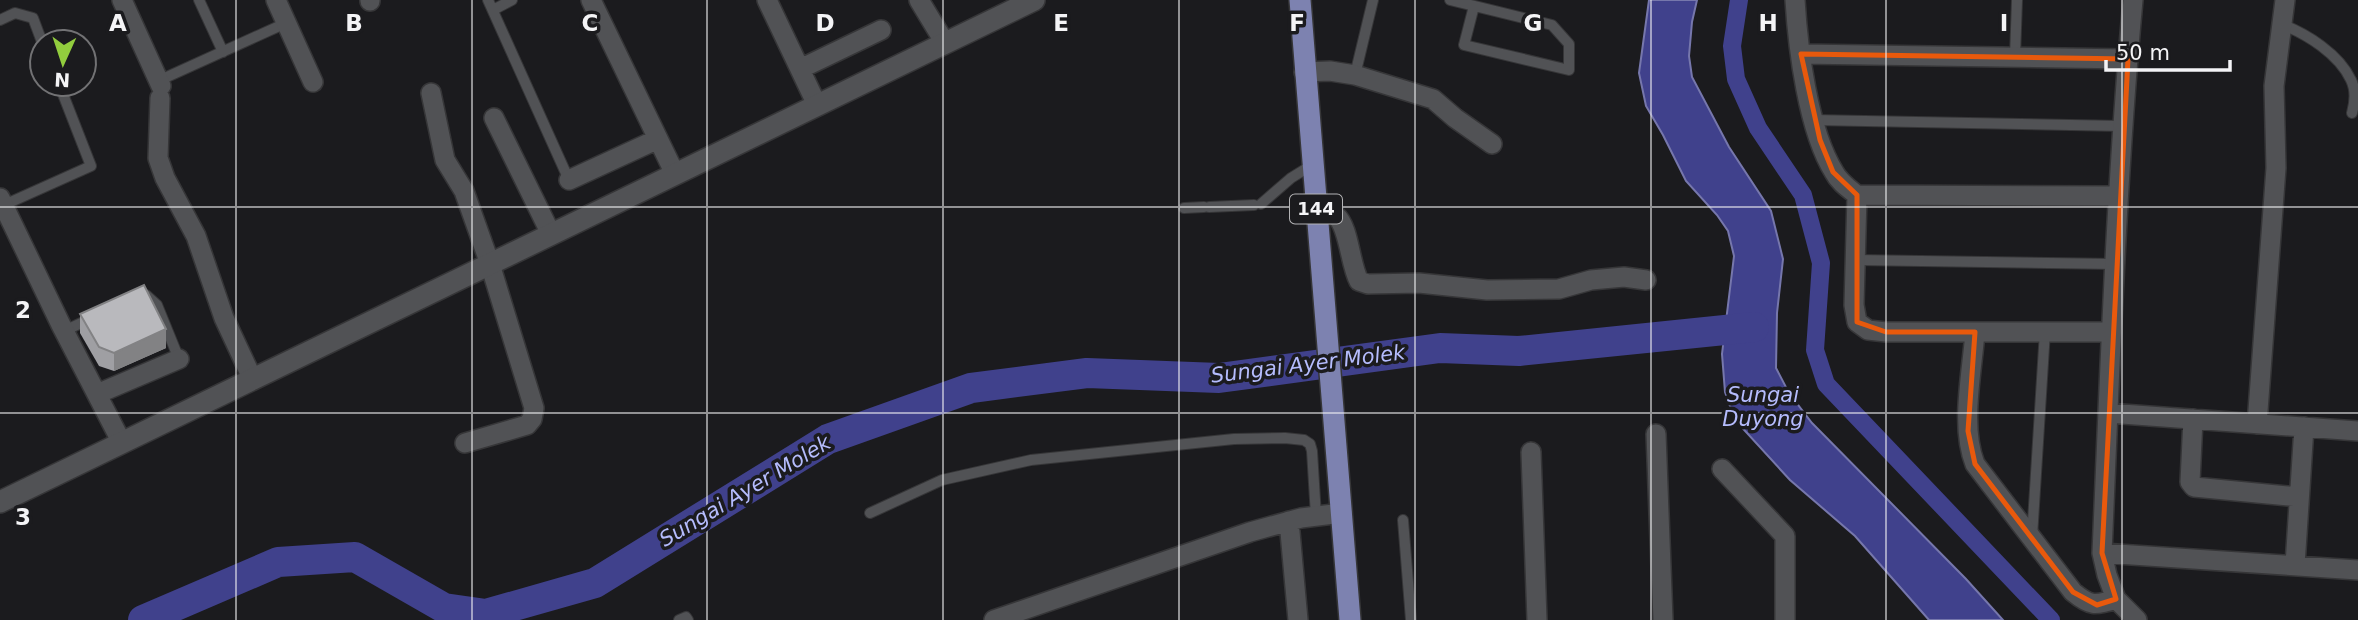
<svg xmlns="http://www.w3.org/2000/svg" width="2358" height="620" viewBox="0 0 2358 620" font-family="'DejaVu Sans',sans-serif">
<rect width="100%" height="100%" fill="#1b1b1e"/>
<path fill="#40418c" stroke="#7677ac" stroke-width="2" d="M1649 0H1697L1692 22 1689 56 1692 77 1729 147 1771 211 1783 259 1777 313 1776 368 1789 393 1812 423 1966 579 2003 620H1929L1855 536 1790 480 1735 420 1725 392 1722 354 1734 256 1728 231 1717 215 1686 181 1663 135 1646 106 1639 73Z"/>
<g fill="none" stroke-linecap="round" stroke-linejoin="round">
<path stroke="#40418c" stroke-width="18" d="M1739 0 1732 46 1736 79 1758 128 1803 195 1821 263 1815 350 1826 384 2051 620"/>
<path stroke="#40418c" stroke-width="30" d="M143 620 278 562 355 557 444 608 486 614 595 583 828 439 971 388 1087 373 1219 378 1440 348 1519 351 1754 327"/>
<defs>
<path id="service" d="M199 0 223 52
M488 0 569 180
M1450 0 1552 25 1569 44V70L1464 45 1474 6
M493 10 512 0
M0 20 15 13 33 18 42 42
M2281 24C2307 34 2339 54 2351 80 2356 90 2355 102 2352 113
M2015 57 2017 0
M1355 75 1373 0
M158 81 286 23
M1813 120 2122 126
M1261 204 1291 178 1312 165
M4 205 91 166 59 84
M1209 207 1254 205
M1184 208 1204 207
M1856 260 2115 264
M141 297 146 295 157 305 179 359
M64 331 92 318
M870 513 942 480 1031 460 1234 439 1285 438 1304 440 1310 444 1312 451 1316 516
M1403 520 1411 620
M2032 537 2045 331
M679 620 686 617 688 620"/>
<path id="minor" d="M122 0 161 86
M276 0 313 82
M591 0 675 174
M767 0 817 105
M919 0 945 43
M1795 0C1798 49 1808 130 1834 172 1839 182 1848 188 1857 195L1854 305 1857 322 1868 330 1886 332H2110
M2133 0C2116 184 2110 368 2102 553L2107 575 2116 599 2137 620
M370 1V0
M1801 54 2128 59
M800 69 881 30
M1304 72 1330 71 1355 75 1433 99 1455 118 1492 144
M431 93 445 160 464 191 490 264 534 408 532 419 527 425 465 443
M160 98 158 158 165 178 196 236 224 318 253 380
M494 118 551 234
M569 180 658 139
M1857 195 2118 196
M0 198 61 325 122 443
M1316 206C1322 209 1331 212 1336 216 1349 226 1350 265 1359 281L1368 284 1419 283 1487 290 1559 289 1591 280 1624 277 1646 280
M1975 332C1972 373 1960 426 1975 464L2073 592C2090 606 2095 606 2116 599
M97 394 179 359
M2108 413 2358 431
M2193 419 2190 482 2194 487 2299 497
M2257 424 2276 168 2274 86 2285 0
M1656 434 1663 620
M1531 452 1537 620
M1722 469 1785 536V620
M1289 521 1298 620
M2102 553 2358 570
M2295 565 2304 427
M994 620 1250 532 1301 518 1342 513"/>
<path id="secondary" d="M0 502 1034 0"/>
<path id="primary" d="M1300 0 1350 620"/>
</defs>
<use href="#service" stroke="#363638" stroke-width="12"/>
<use href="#minor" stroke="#363638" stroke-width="22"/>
<use href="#secondary" stroke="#363638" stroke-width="24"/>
<use href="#primary" stroke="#363638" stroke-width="24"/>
<use href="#service" stroke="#515255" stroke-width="10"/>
<use href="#minor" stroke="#515255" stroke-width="19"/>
<use href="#secondary" stroke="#515255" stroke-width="21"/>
<use href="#primary" stroke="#7d82b0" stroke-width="21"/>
</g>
<path fill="#9f9fa3" d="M80 314 166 348 114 371 99 366 80 333Z"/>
<path fill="#828284" d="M166 329V348L114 371V353Z"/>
<path fill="#b9b9bd" stroke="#828284" stroke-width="2" d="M144 285 166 329 114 353 99 347 80 314Z"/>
<path fill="none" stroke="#e8590c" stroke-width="5" stroke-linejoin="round" d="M1801 54 2128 59 2102 553 2116 599 2097 605 2073 592 1975 464 1968 431 1975 332H1886L1857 322V195L1833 172 1820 140Z"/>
<path fill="none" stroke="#f4f4f6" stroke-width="2" stroke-opacity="0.55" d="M236 0V620M472 0V620M707 0V620M943 0V620M1179 0V620M1415 0V620M1651 0V620M1886 0V620M2122 0V620M0 207H2358M0 413H2358"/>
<g text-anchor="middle" stroke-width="7" stroke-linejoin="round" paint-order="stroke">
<rect fill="#1b1b1e" stroke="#b3b3b5" stroke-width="2" x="1290" y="194.5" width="52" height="29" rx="5"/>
<g font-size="18" font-weight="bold" fill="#f4f4f6">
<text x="1316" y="215">144</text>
</g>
<g font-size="21" font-style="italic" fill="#b5bcfd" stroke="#1b1b1e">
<text transform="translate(1308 364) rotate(-7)" y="7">Sungai Ayer Molek</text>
<text x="1763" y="402">Sungai<tspan x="1763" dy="24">Duyong</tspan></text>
<text transform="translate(745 491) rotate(-31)" y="7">Sungai Ayer Molek</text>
</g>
</g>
<g font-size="23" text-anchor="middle" font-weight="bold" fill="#f4f4f6" stroke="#1b1b1e" stroke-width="7" stroke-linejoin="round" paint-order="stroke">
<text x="118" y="31">A</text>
<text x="354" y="31">B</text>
<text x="590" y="31">C</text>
<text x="825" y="31">D</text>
<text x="1061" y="31">E</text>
<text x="1297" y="31">F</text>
<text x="1533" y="31">G</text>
<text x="1768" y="31">H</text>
<text x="2004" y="31">I</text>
<text x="23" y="318">2</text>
<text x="23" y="525">3</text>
</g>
<g transform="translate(63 63) rotate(183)"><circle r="33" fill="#1b1b1e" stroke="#727274" stroke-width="2"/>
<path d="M0-5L12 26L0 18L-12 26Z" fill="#92cd3e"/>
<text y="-10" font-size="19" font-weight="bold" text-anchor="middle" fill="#f4f4f6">N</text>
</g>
<path d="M2106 60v10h124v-10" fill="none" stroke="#f4f4f6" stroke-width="3.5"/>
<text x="2116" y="60" font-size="21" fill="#f4f4f6" stroke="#1b1b1e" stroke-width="5" paint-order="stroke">50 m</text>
</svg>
